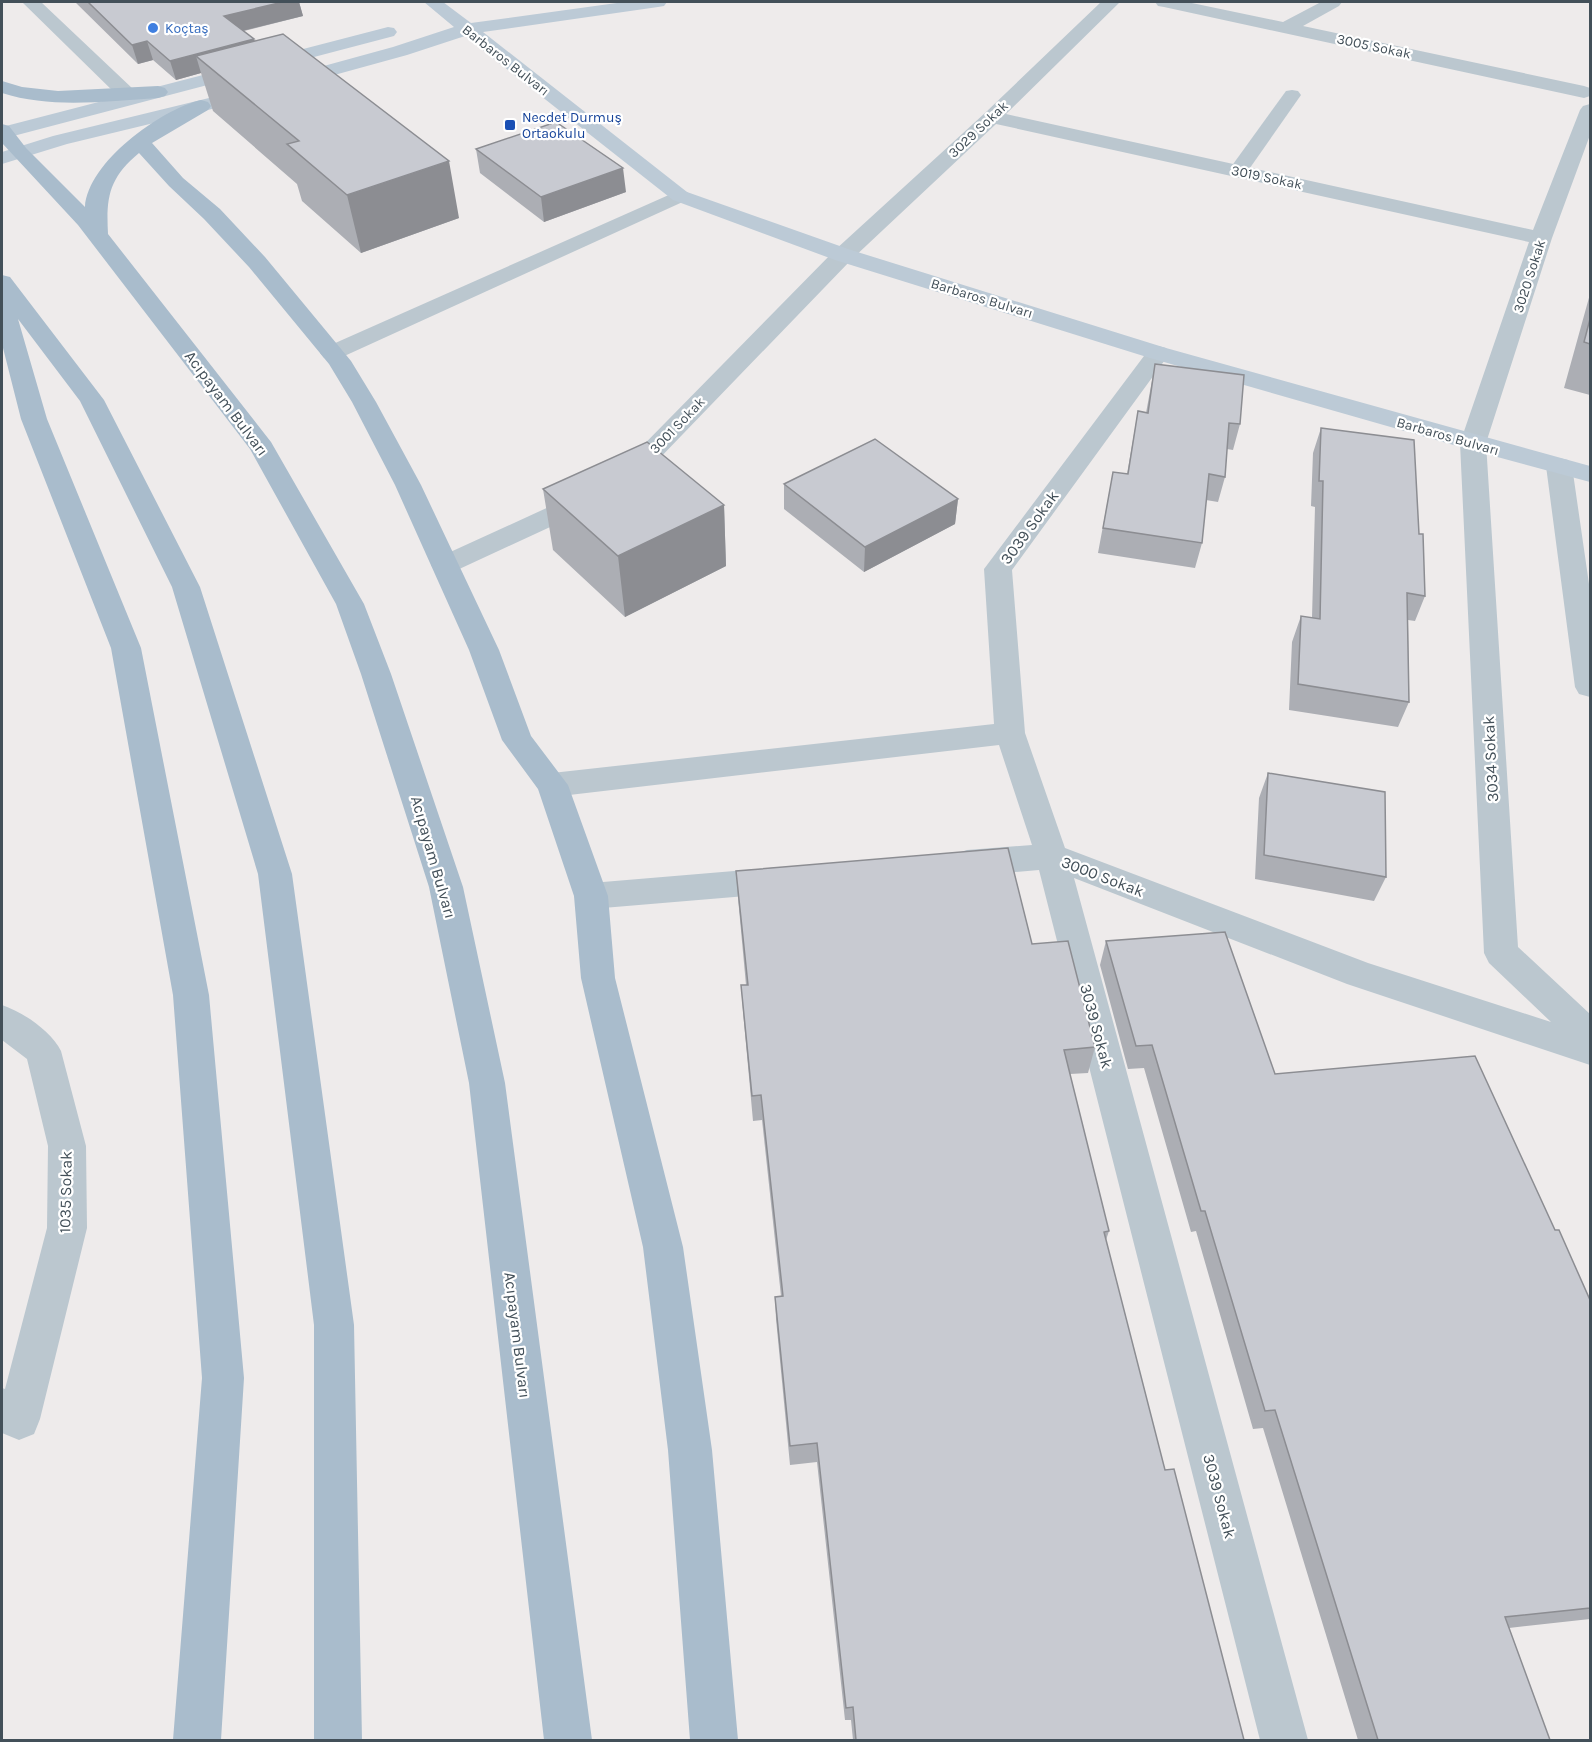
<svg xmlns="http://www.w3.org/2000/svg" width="1592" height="1742" viewBox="0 0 1592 1742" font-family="Karla,sans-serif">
<rect width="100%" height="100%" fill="#eeebeb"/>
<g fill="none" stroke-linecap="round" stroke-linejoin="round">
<path fill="#bbc7cf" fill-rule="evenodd" d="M1292 90 1298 91 1301 95 1245 175H1231L1229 171 1231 167 1286 91Z"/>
<path fill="#bbc7cf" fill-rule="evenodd" d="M22 2H41L133 89 136 93 133 97H119Z
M1101 2H1120L1006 114 1533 230 1580 110 1583 106 1590 104V135L1552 238 1486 443 1518 947 1590 1014V1065L1347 984 1074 878 1308 1740H1260L1039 870 967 876 955 872 951 863 955 854 967 850 1032 845 999 745 552 797 541 793 536 785 541 777 552 773 994 724 984 569 1150 348 1158 346 1166 348 1170 353 1012 570 1025 733 1065 848 1368 963 1551 1022 1489 963 1484 953 1460 443 1529 242 996 124 851 260 628 491 455 571 445 574 435 571 431 565 435 559 610 479 835 250 985 113Z
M1155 2H1187L1283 22 1321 2H1342L1339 6 1303 26 1584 86 1590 88V96L1584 98 1164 7 1158 6Z
M680 190 687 192 691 196 687 200 340 358 332 360 324 358 320 353 324 348Z
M1559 458 1568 460 1572 466 1590 591V697L1579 694 1575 687 1546 466 1550 460Z
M781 867 793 871 798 880 793 889 781 893 591 909 579 905 574 896 579 887 591 883Z
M2 1005C23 1012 51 1031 61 1051L86 1146 87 1228 40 1419 34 1434 19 1440 2 1433V1388L5 1389 47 1228 48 1146 27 1059 2 1040Z"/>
<path fill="#bccad6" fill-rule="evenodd" d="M424 2H443L471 23 624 2H667L664 6 658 7 483 32 687 192 851 250 1166 348 1590 466V482L1464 448 1150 358 835 260 673 200 465 36 407 55 287 88 280 86 277 82 280 78 393 47 454 27Z
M388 27 394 28 397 32 394 36 2 139V127Z
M209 98 216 100 219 104 216 108 67 144 2 164V152L53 136Z"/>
<path fill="#a9bccc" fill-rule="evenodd" d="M2 81 22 87 58 91 158 86 165 88 168 92 165 96 158 98C106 101 52 109 2 93Z
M201 100 208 102 211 106 208 110 152 143 183 178 220 209 265 257 351 361 376 402 421 485 499 650 531 736 568 785 608 896 615 978 683 1247 712 1450 738 1740H690L668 1450 643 1247 581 978 574 896 538 789 502 740 469 650 395 485 352 402 329 364 249 267 204 219 169 186 139 153C109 178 106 197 108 234L271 442 364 604 391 674 463 887 505 1083 592 1740H544L469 1083 429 887 361 674 336 604 250 449 78 225 2 143V124L9 126 26 148 85 207C88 162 160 110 201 100Z
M2 275 10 277 104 400 200 587 292 874 354 1325 362 1740H314V1325L258 874 172 587 80 401 18 319 47 419 141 648 209 995 244 1378 221 1740H173L202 1378 173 995 111 648 21 419 2 344Z"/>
</g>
<path fill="#acaeb4" d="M75 2H299L303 16 244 31 459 218 361 253 302 201 297 184 213 111 201 73 176 80 153 60 138 64Z
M476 149 626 192 544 222 480 173Z
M1590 294V395L1564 388Z
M1155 364 1240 424 1233 450 1227 449 1225 477 1218 502 1206 500 1202 543 1195 568 1098 553 1113 472 1127 474 1138 411 1146 413Z
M1321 428 1419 534 1425 596 1415 621 1408 620 1409 702 1398 727 1289 710 1292 642 1301 616 1312 618 1315 507 1311 506 1313 453Z
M784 484 958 499 955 524 864 572 784 509Z
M543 489 724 505 726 566 625 617 553 550Z
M1268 773 1386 877 1374 901 1255 879 1259 798Z
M736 871 1032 944 1095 1047 1088 1073 1070 1074 1109 1231 1106 1240 1165 1470 1244 1740H853L851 1720H845L817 1462 790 1465 776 1319 775 1297 781 1296 762 1120 753 1121 743 1011 741 985H746L738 898Z
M1106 941 1275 1074 1555 1230 1590 1300V1619L1509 1628 1550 1740H1358L1263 1428 1253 1429 1196 1231 1191 1232 1144 1068 1128 1069 1100 965Z"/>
<path fill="#8c8d92" d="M283 2H299L303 16 230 34 224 16Z
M254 39 259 58 196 56 201 73 176 80 170 61Z
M147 41 153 60 138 64 132 45Z
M449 161 459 218 361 253 347 195Z
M623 168 626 192 544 222 541 197Z
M958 499 955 524 864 572 865 547Z
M724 505 726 566 625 617 618 556Z"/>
<path fill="#c8cad1" stroke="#8c8d92" stroke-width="1.5" d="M88 2H283L224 16 254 39 170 61 147 41 132 45Z
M283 34 449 161 347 195 287 144 299 141 196 56Z
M556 122 623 168 541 197 476 149Z
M1590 319V344L1584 342Z
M1155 364 1244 375 1240 424 1229 423 1225 477 1209 474 1202 543 1103 528 1113 472 1128 474 1138 411 1148 413Z
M1321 428 1414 440 1419 534H1423L1425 596 1407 593 1409 702 1298 684 1301 616 1320 619 1323 481H1319Z
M875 439 958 499 865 547 784 484Z
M647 442 724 505 618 556 543 489Z
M1268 773 1385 792 1386 877 1264 855Z
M1008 848 1032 944 1068 941 1095 1047 1064 1050 1109 1231 1104 1232 1165 1470 1174 1469 1244 1740H856L853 1707 846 1708 817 1443 790 1446 775 1297 783 1296 761 1095 752 1096 741 985H748L736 871Z
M1225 932 1275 1074 1475 1056 1555 1230H1559L1590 1300V1608L1505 1617 1550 1740H1378L1275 1410 1265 1411 1205 1211H1201L1152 1045 1136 1046 1106 941Z"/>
<circle fill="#3f7fe0" stroke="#fff" stroke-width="2" cx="153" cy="28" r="6"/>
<rect fill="#1a4fb4" stroke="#fff" stroke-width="2" x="504" y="119" width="12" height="12" rx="3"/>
<g text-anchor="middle" stroke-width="4.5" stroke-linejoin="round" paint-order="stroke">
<g font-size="14" fill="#366cbe" stroke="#fff" text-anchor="start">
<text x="165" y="33">Koçtaş</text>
</g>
<g font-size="14" fill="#435059" stroke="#fff">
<text transform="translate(1374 46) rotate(12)" y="5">3005 Sokak</text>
<text transform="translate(506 60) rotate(38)" y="5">Barbaros Bulvarı</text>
<text transform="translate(978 129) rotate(-43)" y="5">3029 Sokak</text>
<text transform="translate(1267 177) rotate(12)" y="5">3019 Sokak</text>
<text transform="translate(1529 276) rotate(-72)" y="5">3020 Sokak</text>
<text transform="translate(982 298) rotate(17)" y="5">Barbaros Bulvarı</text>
<text transform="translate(677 425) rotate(-46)" y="5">3001 Sokak</text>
<text transform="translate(1448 436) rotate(16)" y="5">Barbaros Bulvarı</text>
</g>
<g font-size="14" fill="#164399" stroke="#fff" text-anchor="start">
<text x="522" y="122">Necdet Durmuş<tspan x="522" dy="16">Ortaokulu</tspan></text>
</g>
<g font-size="16" fill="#435059" stroke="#fff">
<text transform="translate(227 403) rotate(53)" y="6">Acıpayam Bulvarı</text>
<text transform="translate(1029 527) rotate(-54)" y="6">3039 Sokak</text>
<text transform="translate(1490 759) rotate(-93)" y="6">3034 Sokak</text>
<text transform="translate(434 857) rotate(74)" y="6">Acıpayam Bulvarı</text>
<text transform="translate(1103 876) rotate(21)" y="6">3000 Sokak</text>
<text transform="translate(1097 1026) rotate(75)" y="6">3039 Sokak</text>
<text transform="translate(65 1192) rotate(-89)" y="6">1035 Sokak</text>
<text transform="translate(518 1335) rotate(83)" y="6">Acıpayam Bulvarı</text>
<text transform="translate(1220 1496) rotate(75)" y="6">3039 Sokak</text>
</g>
</g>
<rect width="1592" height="1742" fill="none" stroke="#435059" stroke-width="6"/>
</svg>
